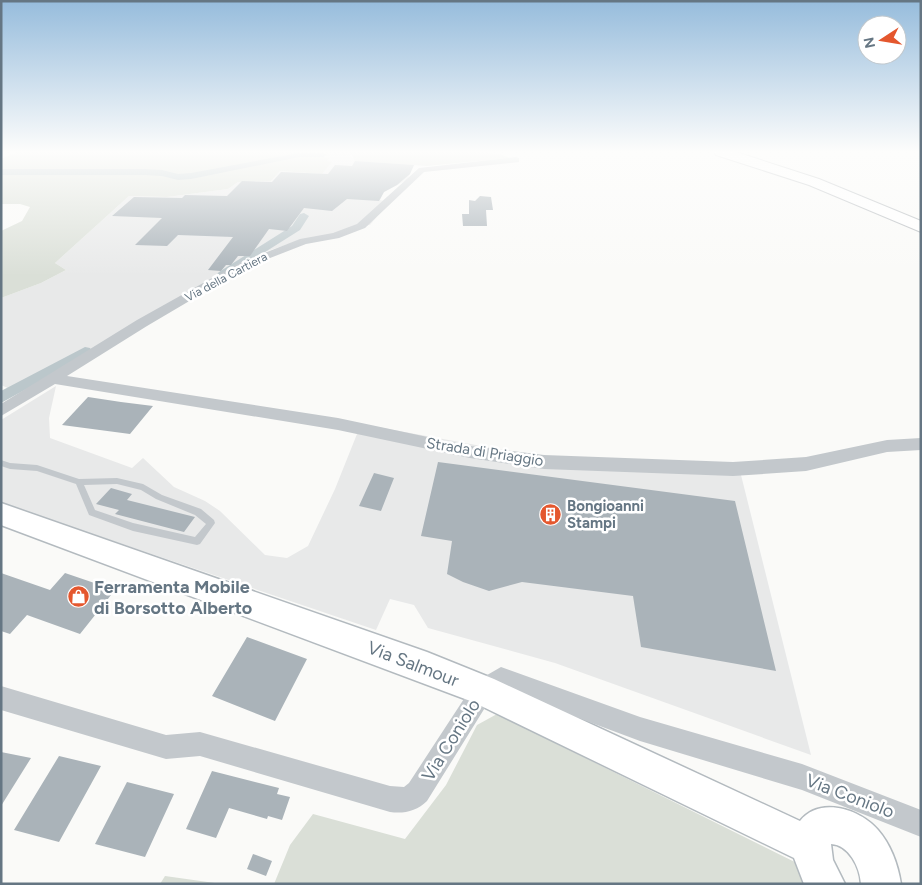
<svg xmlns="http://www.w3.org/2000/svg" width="922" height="885" viewBox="0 0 922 885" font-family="Figtree,sans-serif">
<rect width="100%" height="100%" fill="#fafaf8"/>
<path fill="#e8e9e9" d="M328 152H350L351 157 355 158V160L414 165 407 180 384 192 380 200 389 202 370 225 354 227 314 240 294 242 262 253 21 394 1 385V298L41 283 66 270 55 263 129 196 167 197 228 189 238 182 271 181 280 171 322 174 331 162 326 161 329 158H323Z
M56 386 49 418 50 438 132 468 143 458 174 487 205 501 220 511 265 555 287 558 308 546 335 489 361 424 547 458 738 463 811 755 555 663 428 628 414 605 390 599 376 630 1 503V420Z"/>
<path fill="#dadfd7" d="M17 152H328L324 157 329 158 327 161 332 162 322 174 280 171 271 181 238 182 228 189 167 197 129 196 55 263 66 270 41 283 1 298V231L22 221 30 207 20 204H1V159Z
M350 152C376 152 493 147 509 158L427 166 355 161Z
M497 714 839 884H274L290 845 313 814 405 839 446 785 477 725Z
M165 876 222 884H160Z"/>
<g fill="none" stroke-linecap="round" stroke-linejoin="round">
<path fill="#bbc7cb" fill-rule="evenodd" d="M299 153H323L327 155 323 157H299L191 179 178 180 162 176 145 175H1V169H145L162 170 178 174 191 173Z
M304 213 309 216 300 230 227 276H219L217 274 219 272 292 226 300 214Z
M85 347 90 348 92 351 90 354 1 403V391Z"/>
</g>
<path fill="#aab3b9" d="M355 161 414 165 410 174 397 185 384 192 379 201 347 199 332 211 304 208 287 231 269 229 250 256H238L231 265H226L221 271 208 270 233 237 178 235 167 246 135 245 162 218 112 216 134 197 182 198 185 195 227 196 242 181 272 182 281 172 328 174 335 165 352 166Z
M480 196 491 197 493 210H486L487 226H463L462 214H469V200L475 201Z
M88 397 121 402 153 406 130 434 62 425Z
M438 462 735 501 776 671 641 647 633 596 522 582 489 591 463 582 447 574 452 541 421 536Z
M374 473 394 478 381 511 359 506Z
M111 488 132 494 127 500 195 517 184 532 115 514 119 510 96 504Z
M1 573 50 590 65 573 115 590 80 634 27 615 10 634 1 631Z
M247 637 307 659 275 721 212 696Z
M1 752 31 758 1 806Z
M59 756 101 766 59 842 14 830Z
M212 771 279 788 277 794 290 797 282 820 268 816 267 819 229 808 216 838 186 829Z
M127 782 174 794 145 857 95 844Z
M253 854 272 861 266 876 247 869Z"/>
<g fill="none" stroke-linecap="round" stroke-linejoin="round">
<defs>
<path id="secondary" d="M1 503 427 652 494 679 800 821C820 796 860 809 878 830 891 845 898 865 901 884H861C860 867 849 845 831 844L833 860 845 884H804L794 858 473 702 1 525Z"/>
<path id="motorway" d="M714 152H736L819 179 921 221V232L809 185 716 155Z"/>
</defs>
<use href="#secondary" stroke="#b3babf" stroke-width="3"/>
<use href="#motorway" stroke="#b4b9bd" stroke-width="2"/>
<path fill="#c3c8cc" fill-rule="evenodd" d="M1 460 10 463 37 465 79 479 117 478 143 484 162 495 201 509 214 520 215 523 200 544 197 545 133 531 89 515 76 484 37 471 10 469 1 466ZM117 484 141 490 156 499 195 515 206 524 195 537 133 523 95 510 84 485Z"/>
<path fill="#c3c8cc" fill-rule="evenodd" d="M516 157 519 158V162L424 172 365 228 339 238 306 244 247 267 147 326 67 376 338 418 470 446 544 455 733 462 806 457 887 440 921 438V450L887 452 806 471 733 476 544 469 470 458 338 430 55 384 1 416V404L137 320 239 263 300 239 333 233 357 224 419 168Z
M501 667 640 717 802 764 921 810V837L802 790 640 741 503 690 491 698 427 801C417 811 404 814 390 812L200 756 166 759 1 710V686L166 735 200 732 390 786 404 787 409 783 475 682Z"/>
<use href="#secondary" fill="#fff" fill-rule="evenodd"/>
<use href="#motorway" fill="#fff" fill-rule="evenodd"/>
</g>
<linearGradient id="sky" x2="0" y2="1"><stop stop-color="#96bcdc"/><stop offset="0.55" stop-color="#fdfdfc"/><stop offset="1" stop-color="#fdfdfc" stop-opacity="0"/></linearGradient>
<rect width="922" height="276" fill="url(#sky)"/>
<defs>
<symbol id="building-disc" viewBox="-11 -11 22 22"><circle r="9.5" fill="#e4572e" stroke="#fff"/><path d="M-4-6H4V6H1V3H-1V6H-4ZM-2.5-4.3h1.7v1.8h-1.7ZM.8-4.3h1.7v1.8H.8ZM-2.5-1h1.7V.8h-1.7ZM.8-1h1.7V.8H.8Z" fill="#fff"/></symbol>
<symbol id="shop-disc" viewBox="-11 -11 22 22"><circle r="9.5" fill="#e4572e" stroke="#fff"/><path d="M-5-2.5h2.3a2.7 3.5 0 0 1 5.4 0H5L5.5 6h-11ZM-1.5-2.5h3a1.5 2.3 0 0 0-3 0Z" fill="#fff"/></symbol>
</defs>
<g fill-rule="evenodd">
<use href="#building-disc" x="538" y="502" width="25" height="25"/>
<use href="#shop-disc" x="66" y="584" width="25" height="25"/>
</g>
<g text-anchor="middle" stroke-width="5" stroke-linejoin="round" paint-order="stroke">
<g font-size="12" fill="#657683" stroke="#fff">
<text transform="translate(226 277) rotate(-28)" y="4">Via della Cartiera</text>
</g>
<g font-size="15" fill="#657683" stroke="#fff">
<text transform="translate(485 452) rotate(9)" y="5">Strada di Priaggio</text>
</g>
<g font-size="15" font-weight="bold" fill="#657683" stroke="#fff" text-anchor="start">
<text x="567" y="511">Bongioanni<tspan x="567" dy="17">Stampi</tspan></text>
</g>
<g font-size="18" font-weight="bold" fill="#657683" stroke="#fff" text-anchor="start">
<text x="94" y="593">Ferramenta Mobile<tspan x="94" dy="21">di Borsotto Alberto</tspan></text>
</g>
<g font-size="18" fill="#657683" stroke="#fff">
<text transform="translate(413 664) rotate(21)" y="6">Via Salmour</text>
<text transform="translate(451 740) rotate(-58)" y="6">Via Coniolo</text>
<text transform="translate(850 796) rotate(21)" y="6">Via Coniolo</text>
</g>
</g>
<rect width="922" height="885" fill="none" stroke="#657683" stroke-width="5"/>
<g transform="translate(882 40) rotate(258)"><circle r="24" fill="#ffffff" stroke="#c1c8cd"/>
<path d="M0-4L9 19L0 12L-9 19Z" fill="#e4572e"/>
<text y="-8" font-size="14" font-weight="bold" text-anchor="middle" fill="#657683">N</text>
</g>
</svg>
